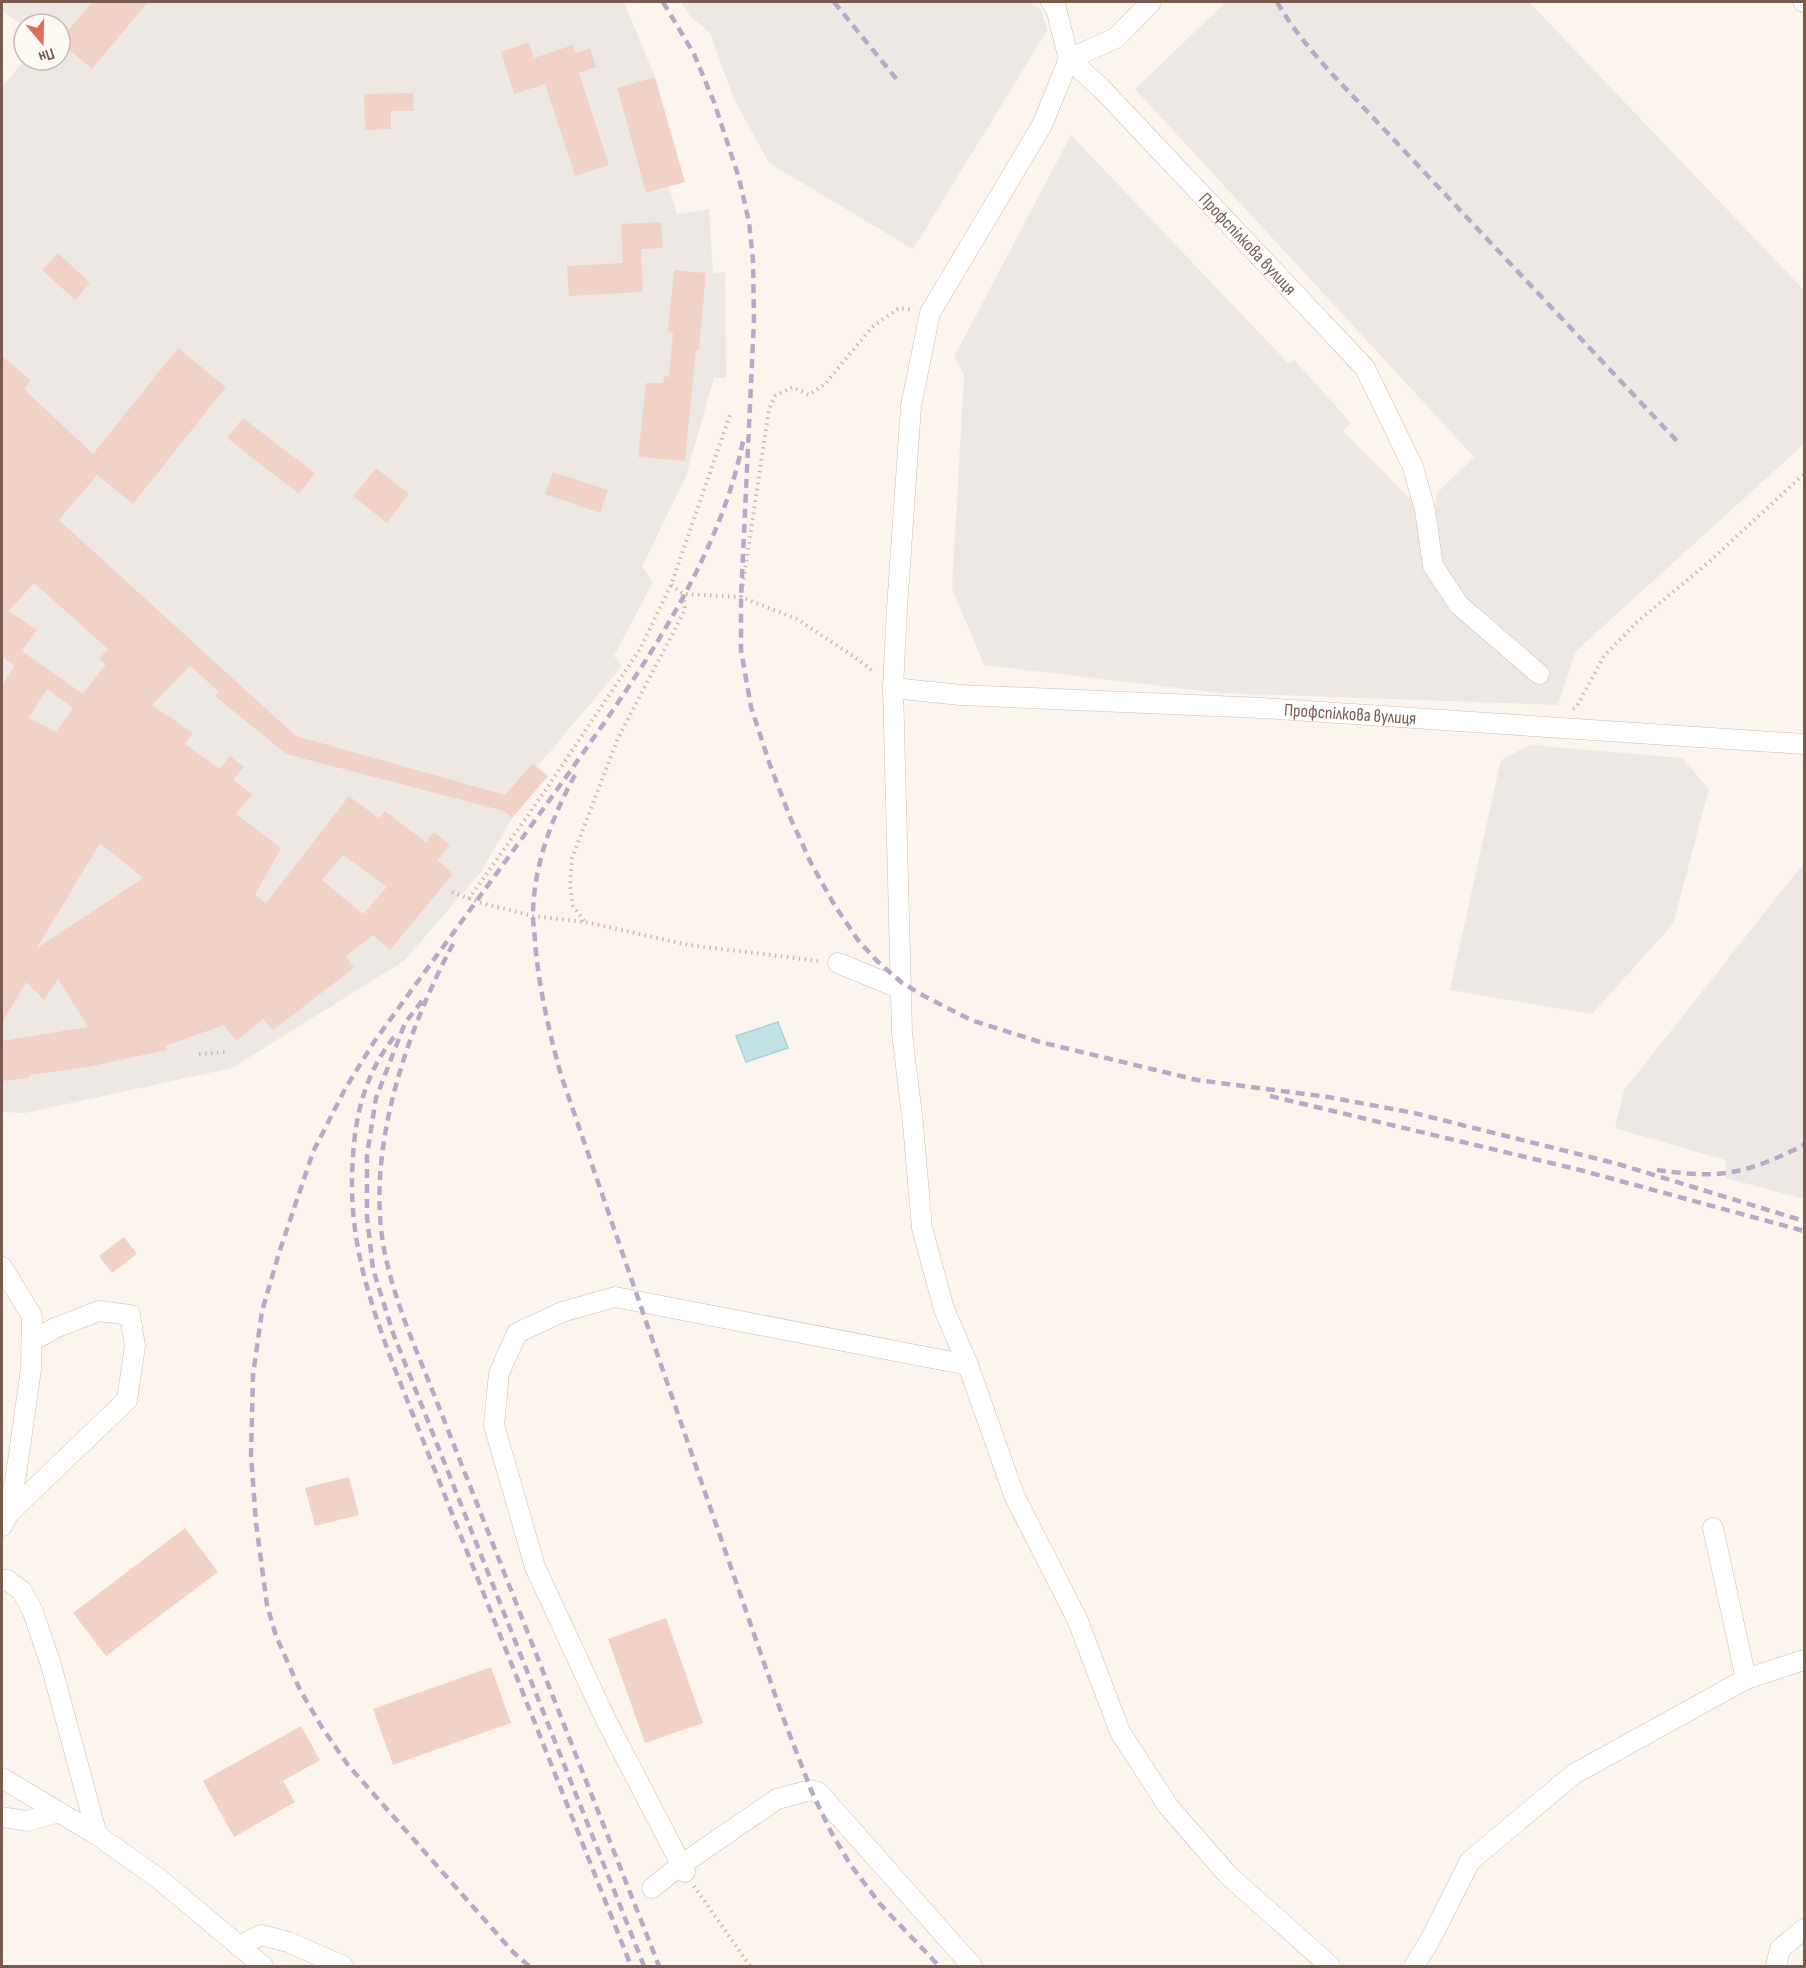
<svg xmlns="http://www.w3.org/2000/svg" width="1806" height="1968" viewBox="0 0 1806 1968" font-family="'Sofia Sans Condensed',sans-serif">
<rect width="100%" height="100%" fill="#fcf5ed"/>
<path fill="#eee8e5" d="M2 2H624L655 77 617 89 646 193 669 187 677 214 709 209 713 273 725 272 726 378H714L686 476 642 567 653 582 614 656 622 666 538 766 548 776 512 818 481 872 404 961 232 1068 25 1113 2 1112V87L25 60H60V24H24V27L2 10Z
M681 2H1030L1042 11 1047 31 913 249 769 163 733 97 710 33 690 16Z
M1226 2H1529L1804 290V444L1576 651 1558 705 1220 693 984 665 952 589 964 375 954 357 1071 135 1289 364 1294 360 1307 374 1351 423 1343 431 1433 522 1437 493 1474 457 1135 89Z
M1530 745 1682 758 1709 789 1673 924 1592 1014 1450 990 1501 760Z
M1804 863V1199L1726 1178 1725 1160 1615 1128 1624 1090Z"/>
<path fill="#c2e3e5" stroke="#a8d3d6" stroke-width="1.5" d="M778 1022 788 1048 746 1062 736 1036Z"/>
<path fill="#f0d3c6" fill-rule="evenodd" d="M92 2H148L92 69 60 42V40Z
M529 42 534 58 573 45 576 53 590 48 596 67 579 73 609 165 575 176 545 84 514 94 501 52Z
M655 77 685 182 646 193 617 88Z
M413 93 414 111H391V129L365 130 364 94Z
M661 222 663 248 641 249 643 292 569 296 567 266 623 263 621 224Z
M58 253 90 283 75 300 42 270Z
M674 270 706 273 699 350H696L685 461 638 457 646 383H663L664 376 669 377 673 332 668 331Z
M178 348 226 387 133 504 97 475 59 520 296 736 505 795 532 764 548 776 512 818 504 811 286 754 215 696 218 691 190 666 152 705 193 733 185 744 220 769 230 756 244 767 233 780 252 794 236 814 281 848 255 895 266 903 349 796 379 818 385 811 426 842 434 832 450 845 438 860 453 874 390 950 373 935 346 956 354 968 273 1030 263 1019 236 1041 224 1025 165 1046 166 1050 88 1067 30 1075 28 1078 2 1081V1041L88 1027 58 979 44 1000 26 982 2 1023V686L14 666 2 656V356L31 380 24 389 93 454ZM34 583 108 649 99 659 106 664 83 694 22 651 37 630 9 611ZM47 689 73 708 56 732 29 718ZM100 843 143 878 37 948ZM343 855 387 887 363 914 322 880Z
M243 418 315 473 299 494 227 438Z
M376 468 409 494 387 523 353 496Z
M553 472 608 490 600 513 545 494Z
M124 1237 137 1254 112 1273 99 1256Z
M349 1477 359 1515 315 1526 305 1488Z
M185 1528 218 1572 106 1656 73 1613Z
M666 1618 703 1723 645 1743 608 1639Z
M491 1667 511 1723 393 1765 373 1709Z
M301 1726 320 1760 283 1781 295 1802 234 1837 203 1781Z"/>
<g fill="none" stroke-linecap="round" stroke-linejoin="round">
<defs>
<g id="minor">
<path id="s1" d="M1051 2 1055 5 1069 59 1101 88 1365 368 1413 467 1425 510 1433 566 1459 605 1539 674"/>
<path d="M1151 2 1116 38 1069 59 1042 125 930 313 911 406 897 608 893 688 902 1033 913 1124 922 1228 944 1309 968 1365 1014 1495 1078 1621 1120 1732 1168 1806 1228 1875 1330 1966"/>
<path d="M1803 2H1804"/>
<path id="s2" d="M893 688 961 695 1262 708 1804 744"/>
<path d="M838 963 901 989"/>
<path d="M2 1267 32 1316 31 1369 16 1475 8 1514 2 1526"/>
<path d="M8 1514 127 1400 135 1346 130 1315 99 1311 55 1328 32 1341"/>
<path d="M2 1580H7L22 1591 33 1612 51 1665 97 1835"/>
<path d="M1746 1679 1804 1660"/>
<path d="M2 1778 97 1835 158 1878 263 1966"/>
<path d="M2 1817 27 1821 59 1812"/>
<path d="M685 1872 605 1718 535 1567 494 1425 499 1373 517 1333 562 1312 615 1297 968 1365"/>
<path d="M652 1888 681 1865 777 1799 811 1790 818 1792 972 1966"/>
<path d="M239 1946 261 1935 288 1942 343 1966"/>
<path d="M1414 1966 1429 1942 1470 1861 1574 1774 1746 1679 1713 1528"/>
<path d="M1776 1966 1780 1949 1804 1929"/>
</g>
</defs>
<use href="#minor" stroke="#cebdb2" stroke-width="21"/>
<path stroke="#d5b6a8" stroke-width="4" stroke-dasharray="1.5 4.5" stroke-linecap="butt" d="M671 585 683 594 741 597 797 619 856 658 874 672
M741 597 769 409 775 396 793 387 809 395 825 384 872 327 899 308 913 310
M1573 709 1577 706 1604 656 1637 622 1710 561 1804 474
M452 892 478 902 533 916 585 922 689 945 819 961
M469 899 545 791 640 649 671 585 730 415
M584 921 573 906 570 885 572 858 618 738 685 610 683 594
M199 1054 225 1052
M694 1886 750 1966"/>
<use href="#minor" stroke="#fff" stroke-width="20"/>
<path stroke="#b7aac7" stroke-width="4.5" stroke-dasharray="9 6" stroke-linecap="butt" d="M663 2 694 54 714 102 739 178 749 222 753 260 754 320 741 597V650L751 707 770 765 790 817 811 863 835 906 858 940 877 961 901 982 924 996 971 1020 1040 1042 1197 1080 1328 1097 1414 1113 1618 1164 1804 1221
M834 2 898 81
M1277 2C1292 28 1312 52 1333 75L1677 441
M575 775C552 817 533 867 533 916 533 925 535 934 535 943 539 988 549 1032 561 1075L709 1504 781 1712 811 1790 831 1832 850 1864 880 1904 939 1966
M453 944C406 1032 364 1154 385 1254 395 1302 415 1347 433 1392L659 1966
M422 1001 405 1023 376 1098 367 1155V1217L373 1269 393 1333 644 1966
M394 1037C366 1073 356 1111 353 1156 347 1236 368 1298 396 1372L631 1966
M1270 1096 1580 1170 1804 1231
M1657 1170C1679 1173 1704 1176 1726 1173 1754 1169 1780 1157 1804 1145
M529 1966 513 1952 348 1765 323 1729 300 1690 276 1636 267 1605 256 1523 251 1455 253 1375 262 1311 280 1250 313 1152 345 1089 374 1042C436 956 499 871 561 784 632 684 719 564 743 441"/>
</g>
<g text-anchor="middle" stroke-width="4.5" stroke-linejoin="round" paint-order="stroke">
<g font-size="18" fill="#775b50" stroke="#fef9f3">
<text dy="6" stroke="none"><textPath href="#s1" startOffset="318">Профспілкова вулиця</textPath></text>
<text dy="6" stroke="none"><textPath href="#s2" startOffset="458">Профспілкова вулиця</textPath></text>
</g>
</g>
<rect width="1806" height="1968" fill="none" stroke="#775b50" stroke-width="6"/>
<g transform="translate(42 42) rotate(161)"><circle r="28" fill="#fef9f3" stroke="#c8bab2" stroke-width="1.5"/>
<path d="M0-4.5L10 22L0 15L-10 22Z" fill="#dd6e5b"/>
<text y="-9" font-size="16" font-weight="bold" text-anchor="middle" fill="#775b50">Пн</text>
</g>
</svg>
